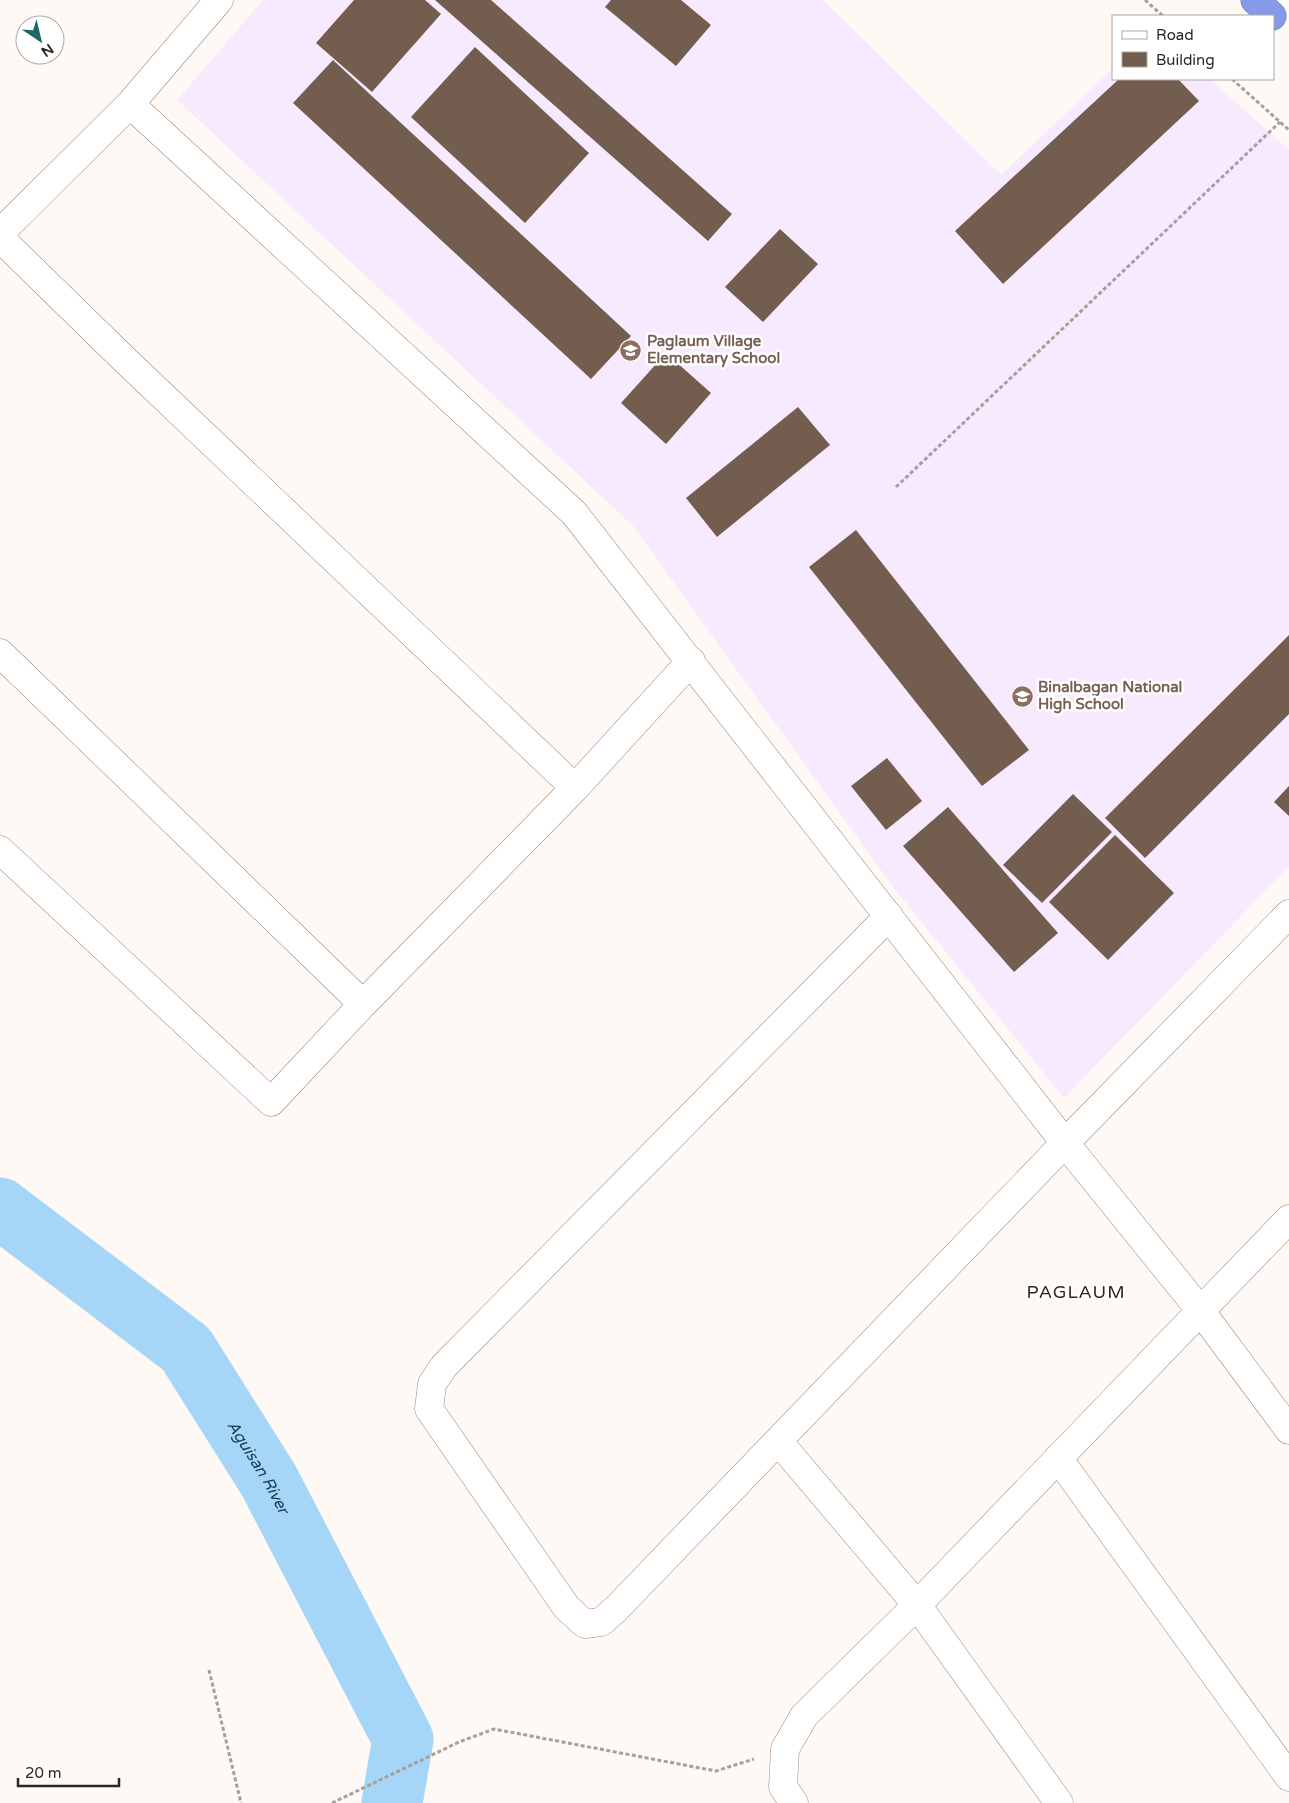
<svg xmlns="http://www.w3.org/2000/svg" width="1289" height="1803" viewBox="0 0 1289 1803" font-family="'Varela Round',sans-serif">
<rect width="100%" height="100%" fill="#fef9f5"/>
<path fill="#f8eafe" d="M263 0H823L1001 175 1113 68V79H1210L1289 150V867L1064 1098 893 887 633 526 177 100Z"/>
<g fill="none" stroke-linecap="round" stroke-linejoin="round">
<path stroke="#a5d6f8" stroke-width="61" id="s1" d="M0 1208 186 1349 269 1481 403 1739 392 1803"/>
</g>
<path fill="#725d4e" d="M354 0H425L441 14 372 92 316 43Z
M435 0H491L732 214 708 241Z
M611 0H681L711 25 676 66 605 7Z
M475 47 589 153 525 223 411 117Z
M333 60 631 336 591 379 293 103Z
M1119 79H1178L1199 101 1003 284 955 231Z
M780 229 818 264 763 322 725 287Z
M666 353 711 393 666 444 621 403Z
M798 407 830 445 717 537 686 498Z
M856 530 1029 750 982 786 809 567Z
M1289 635V714L1145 858 1105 818Z
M887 758 922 801 886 830 851 786Z
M1289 786V816L1274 802Z
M1073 794 1112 832 1042 903 1003 865Z
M948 807 1058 933 1014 972 903 846Z
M1115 835 1174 893 1108 960 1049 902Z"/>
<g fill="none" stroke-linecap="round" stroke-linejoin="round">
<defs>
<path id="street" d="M130 104 574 513 1065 1143 1289 914
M0 233 130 104 219 0
M0 238 125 360 575 788
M0 653 363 1004 575 788 691 661
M0 850 271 1102 363 1004
M889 916 444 1366 432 1384 429 1409 567 1608 585 1624 601 1622 615 1610 1065 1143 1200 1310 1289 1430
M779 1442 917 1605 1059 1803
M1058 1458 1289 1777
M794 1803 783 1787 785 1749 804 1716 917 1605 1289 1219"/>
<path id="highway" d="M1255 0 1272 16"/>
</defs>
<use href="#street" stroke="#9c8575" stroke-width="29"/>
<use href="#highway" stroke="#6772a1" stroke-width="29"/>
<path stroke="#a69f9a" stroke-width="3" stroke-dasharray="4 2.5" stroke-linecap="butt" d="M1145 0 1163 16
M1232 79 1289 130
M896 487 1280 122
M209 1670 241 1803
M332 1803 459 1742 494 1729 716 1771 754 1759"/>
<use href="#street" stroke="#fff" stroke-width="28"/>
<use href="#highway" stroke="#859be8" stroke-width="28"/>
</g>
<defs>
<symbol id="school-disc" viewBox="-11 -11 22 22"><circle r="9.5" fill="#8d6e63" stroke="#fff"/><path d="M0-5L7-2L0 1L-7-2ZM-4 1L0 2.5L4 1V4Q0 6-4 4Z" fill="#fff"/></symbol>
</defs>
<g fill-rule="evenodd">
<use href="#school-disc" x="618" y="338" width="25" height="25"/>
<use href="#school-disc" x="1010" y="684" width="25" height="25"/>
</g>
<g text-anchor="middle" stroke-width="5" stroke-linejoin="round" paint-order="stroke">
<g font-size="15" font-weight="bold" fill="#785e54" stroke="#fff" text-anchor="start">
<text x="647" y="346">Paglaum Village<tspan x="647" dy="17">Elementary School</tspan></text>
<text x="1038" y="692">Binalbagan National<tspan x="1038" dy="17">High School</tspan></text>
</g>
<g font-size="16" font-style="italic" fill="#163b52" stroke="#fff">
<text dy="6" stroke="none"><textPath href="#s1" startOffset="372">Aguisan River</textPath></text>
</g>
<g font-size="18" letter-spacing="1" fill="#2e251e" stroke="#fff">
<text x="1076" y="1298">PAGLAUM</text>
</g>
</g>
<rect x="1112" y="15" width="162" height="65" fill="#ffffff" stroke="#aba8a5"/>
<rect x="1122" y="31" width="25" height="8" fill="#ffffff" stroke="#aba8a5"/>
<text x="1156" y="40" font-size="15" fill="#2e251e">Road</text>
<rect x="1122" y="52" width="25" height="15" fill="#725d4e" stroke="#aba8a5"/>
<text x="1156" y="65" font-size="15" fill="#2e251e">Building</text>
<g transform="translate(40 40) rotate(145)"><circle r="24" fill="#ffffff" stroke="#aba8a5"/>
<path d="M0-4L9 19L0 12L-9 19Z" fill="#1c6862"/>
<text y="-8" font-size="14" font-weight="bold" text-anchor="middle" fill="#2e251e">N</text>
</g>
<path d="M18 1778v8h101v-8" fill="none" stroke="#2e251e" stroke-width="2.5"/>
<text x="25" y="1778" font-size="15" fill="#2e251e" stroke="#ffffff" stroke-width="4" paint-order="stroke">20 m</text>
</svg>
